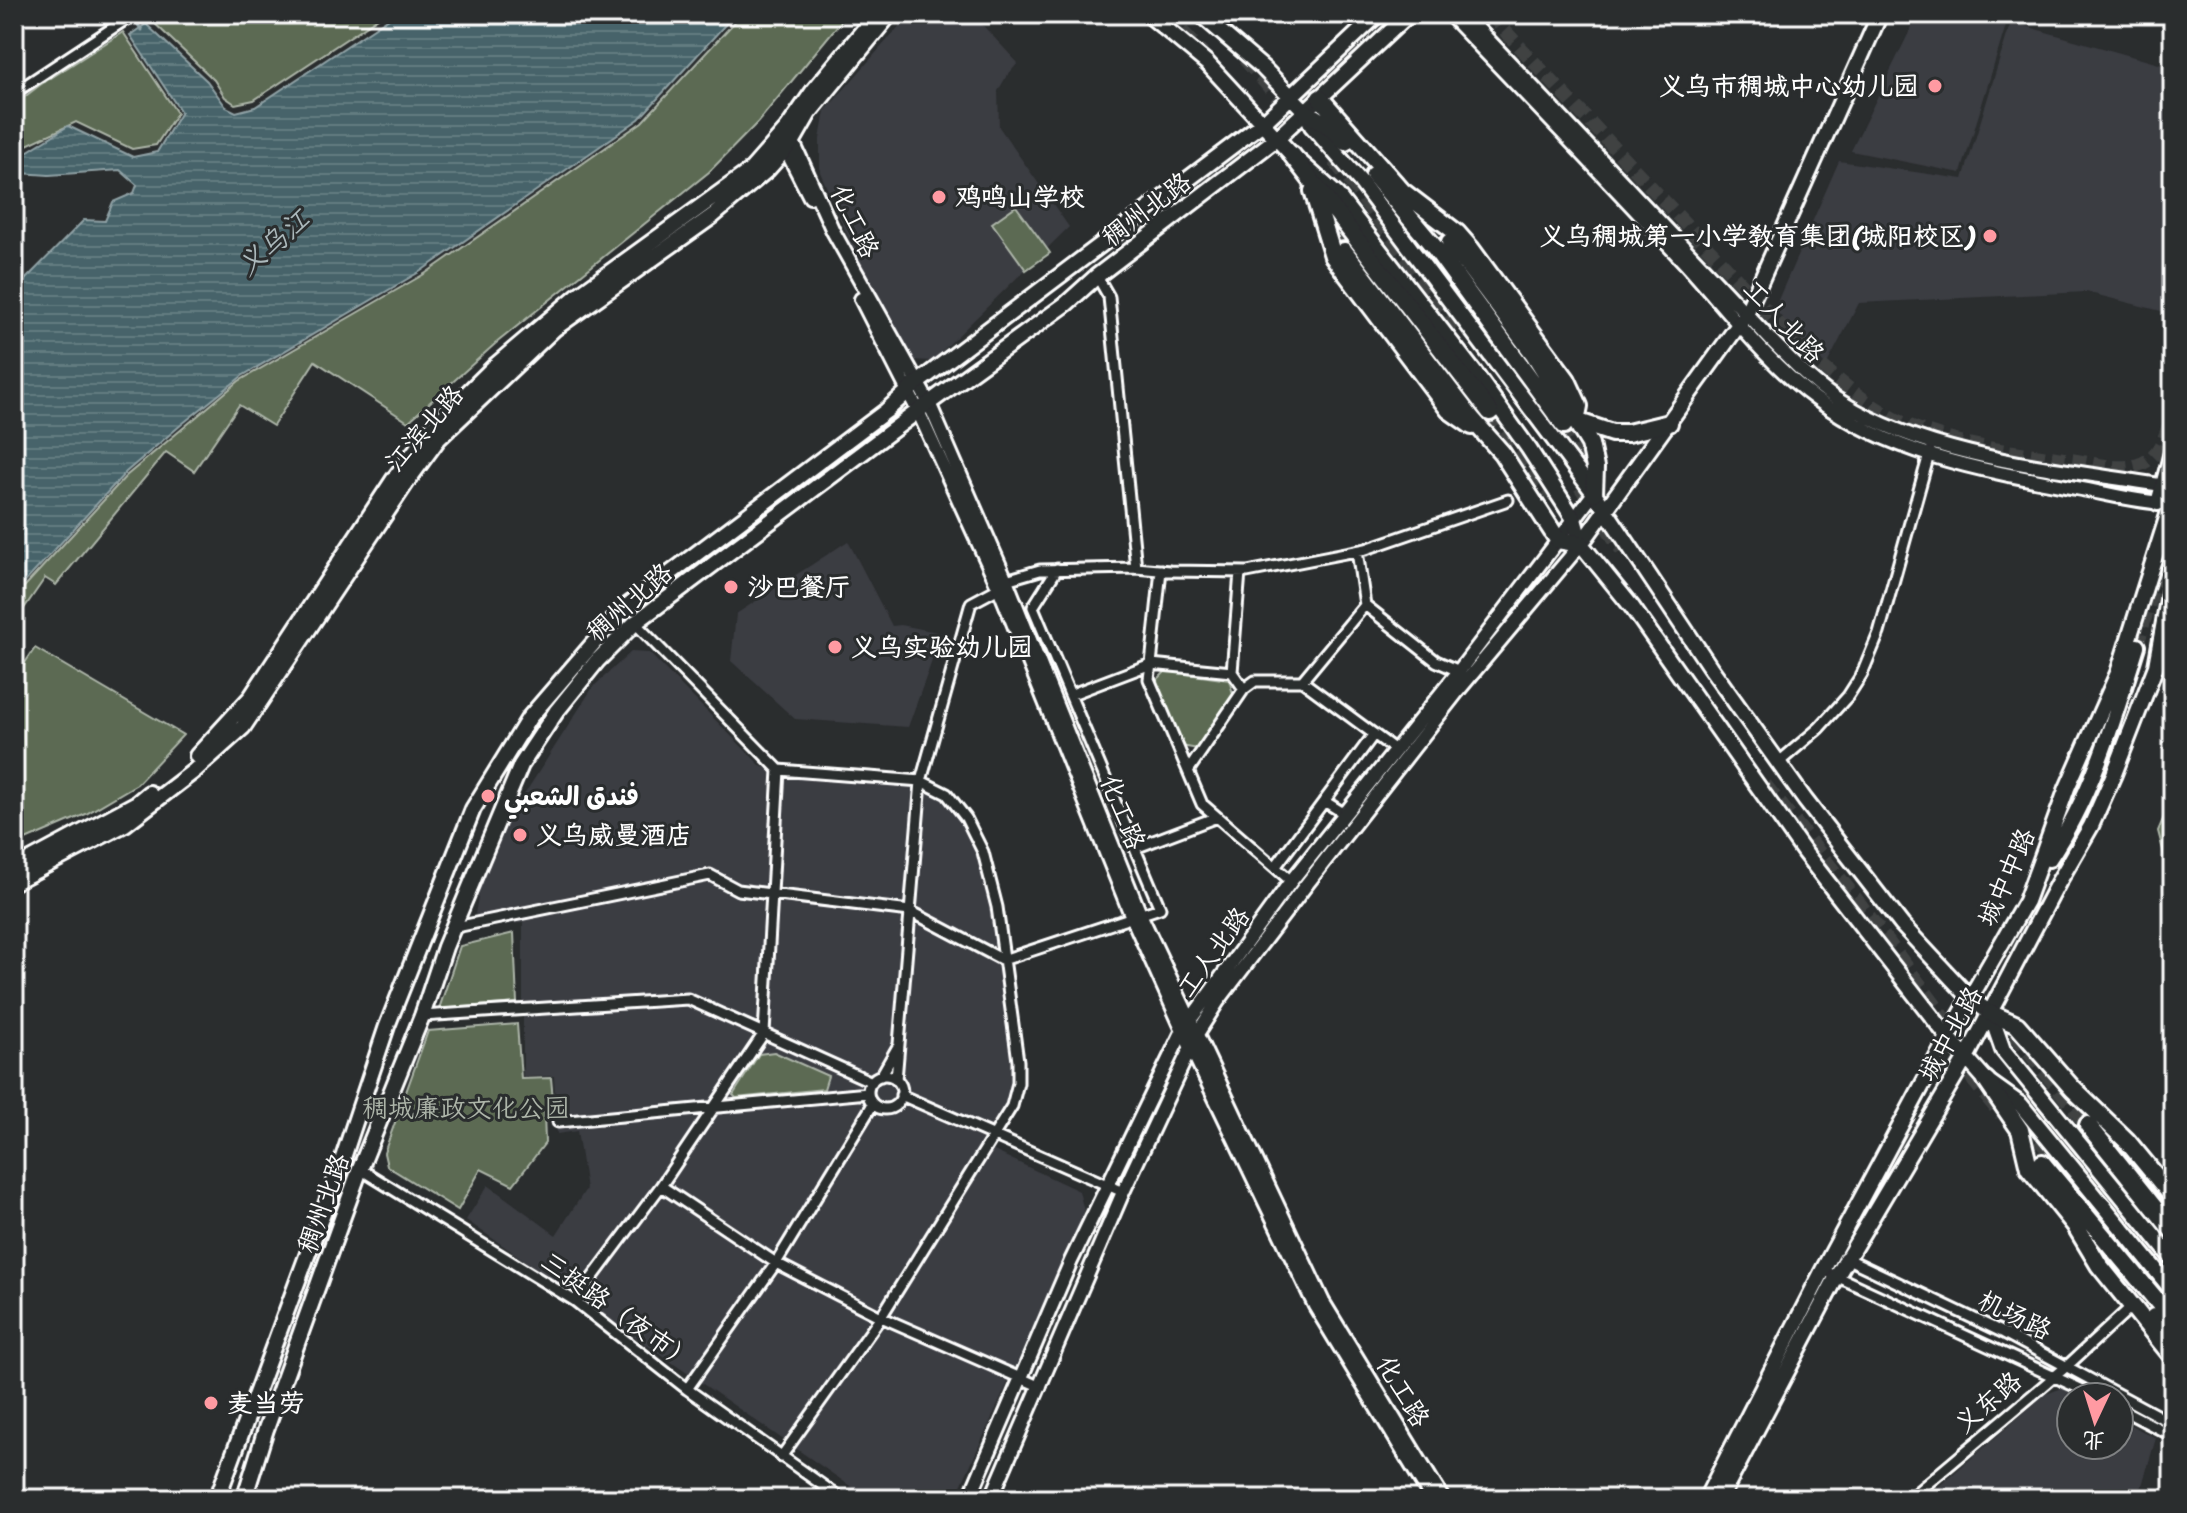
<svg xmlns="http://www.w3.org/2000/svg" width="2187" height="1513" viewBox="0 0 2187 1513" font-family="Sriracha,'Playpen Sans Arabic','LXGW WenKai TC',sans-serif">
<defs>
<pattern id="water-rules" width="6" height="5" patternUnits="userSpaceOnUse" patternTransform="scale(2)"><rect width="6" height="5" fill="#46646a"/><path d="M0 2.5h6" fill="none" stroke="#627b80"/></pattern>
</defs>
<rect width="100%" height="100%" fill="#2a2d2e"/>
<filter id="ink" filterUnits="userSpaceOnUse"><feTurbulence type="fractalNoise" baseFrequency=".0125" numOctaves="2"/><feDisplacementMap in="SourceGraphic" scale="16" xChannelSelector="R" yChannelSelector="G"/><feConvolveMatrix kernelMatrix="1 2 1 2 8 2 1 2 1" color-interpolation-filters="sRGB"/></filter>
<g filter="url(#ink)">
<path fill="#3b3c42" d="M910 14H972L1018 63 1006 77 998 91 999 127 1069 227 932 361 912 360 893 342 820 172V139L825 111Z
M1918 14H1978L2007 22 1961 173 1851 151Z
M2011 22 2173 68V314L2086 292 1859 303 1826 366 1774 309 1839 161 1963 179Z
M848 541 892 626 901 625 942 633 908 727 795 719 731 661 736 614Z
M631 652 649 653 761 766 792 776 899 783 937 795 964 820 975 843 990 891 1011 1060 1010 1096 979 1144 1079 1191 1084 1211 1081 1222 955 1499H869L466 1220 488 1185 556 1235 586 1189 577 1131 557 1134 554 1076 523 1077V923L494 925 475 914 480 887 506 823 593 687Z
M2062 1388 2078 1397H2071V1445H2119V1419L2156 1438 2138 1499H1924L2046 1394Z"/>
<path fill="#5b6b53" stroke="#adb5a9" stroke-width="2" d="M154 14H384L254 100 235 104 225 97 214 80 149 18Z
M742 14H847L758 122 709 172 495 344 408 422 315 361 273 426 239 405 194 471 166 452 56 585 45 578 14 623V598L126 476 239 381 426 273 642 122Z
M123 32 177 113 156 145 132 149 76 122 14 151V105L40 85Z
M1016 206 1050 253 1026 270 992 223Z
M35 648 183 735 137 784 86 814 14 845V679Z
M1166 671 1229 680 1234 697 1198 749 1181 746 1156 681Z
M2173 796V888L2158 831Z
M514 933 517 1003 439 1009 460 946Z
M517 1024 521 1079 551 1078 554 1111 544 1112 545 1143 513 1185 481 1169 458 1210 387 1166 384 1153 428 1031Z
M774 1052 828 1076 824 1089 736 1098 733 1095 759 1054Z"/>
<path fill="url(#water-rules)" stroke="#90a2a6" stroke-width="2" d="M395 14H735L639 119 421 271 242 376 182 424 126 472 14 594V291L84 220 105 221 113 202 134 193 137 185 120 170 49 175 20 173 14 178V160L68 126 133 157 157 152 181 112 130 35 146 24 207 81 226 107 236 112 255 107Z"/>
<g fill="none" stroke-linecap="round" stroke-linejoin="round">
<path stroke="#90a2a6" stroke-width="3" d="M132 17 142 30"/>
<path stroke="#3f4243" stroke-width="14" stroke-dasharray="14 7" stroke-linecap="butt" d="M1492 14 1503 29 1794 340C1825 371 1865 405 1905 424 1957 447 2016 452 2071 460 2092 463 2117 471 2138 465 2161 458 2167 432 2173 412
M2137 646 2169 531"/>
<path stroke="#3f4243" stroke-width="16" stroke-dasharray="16 8" stroke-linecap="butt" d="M1165 14 1202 54
M1245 58 1306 128
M1335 160 1461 327
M1405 206 1450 242
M1324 216 1344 251
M1490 412 1527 466 1555 496
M1564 425 1585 478
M1581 486 1623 550
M1764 785 1852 895 1971 1055
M1996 1017 2018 1037 2088 1125
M1961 1054 1975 1081 2002 1114
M2008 1102 2050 1151"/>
<defs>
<path id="minor" d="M14 93 134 14
M1097 276 1109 297 1136 568
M1161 570 1151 664 1232 672 1240 572
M1365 605 1436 661 1459 671
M1302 681 1365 605 1357 551
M1244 689 1255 681H1302L1394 749
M1072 694 1151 664 1149 679 1202 804 1291 881
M1778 763 1819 728 1848 696 1862 674 1879 633 1930 451
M779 770 921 781 947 794 966 818 983 852 997 907 1018 1061V1083L1012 1106 881 1317 781 1457
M1188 771 1244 689 1232 672
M1324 801 1345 814
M1135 848 1217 817
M1276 866 1374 734
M456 927 710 875 738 890 910 911 1003 960 1160 908 1033 607 1057 569
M422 1016 688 999 872 1082
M868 1092a17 17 0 1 1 34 0a17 17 0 1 1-34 0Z
M881 1076 897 1048
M896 1080 921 781 971 603 999 588 1006 580 1040 570 1136 568 1170 571 1247 572 1366 549 1508 500
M901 1095 1123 1192
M558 1122 868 1093
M360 1169 575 1301 687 1389 842 1499
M661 1186 776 1263 881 1317 1041 1387
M1844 1257 2004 1333 2173 1424
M1823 1270 2098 1397
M575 1301 661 1186 764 1033 779 770 635 623
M687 1389 776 1263 873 1104
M2119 1408 2173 1436
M1909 1499 2067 1366 2132 1306"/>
<path id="tertiary" d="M1449 14C1529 97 1608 180 1686 264 1726 308 1768 364 1816 399 1891 455 1986 471 2076 488 2106 493 2136 502 2166 503
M1464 14 1770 339C1793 362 1815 386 1843 403 1936 461 2067 469 2173 487
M789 133 833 231 929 403 1006 580 1140 914 1323 1302 1443 1499
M782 142 810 197
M861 299 918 411 999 588 1132 917 1191 1048 1315 1306 1432 1499
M969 1499 1071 1261 1183 1030 1291 881 1459 671 1594 493
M991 1499 1123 1192 1197 1034 1218 1001 1306 885 1457 692 1581 544"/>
<path id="secondary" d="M1148 14 1207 63 1292 155 1337 195 1474 372 1529 449 1574 519 1581 544 1632 607 1804 852 1948 1037 1986 1080 2021 1105 2173 1291
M1200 14 1263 68 1306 112 1312 126 1360 181 1594 493 1710 667 1805 800 1902 925 1971 999 1990 1013 2003 1050 2173 1259
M2158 503 2173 449
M1581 544 1745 316 1880 14
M197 756 251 697 394 479 434 426 497 364 577 296 750 171 787 129 814 90 877 14
M2049 859C2093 794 2114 719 2137 646
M14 869 137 803 149 793
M14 882 125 824 194 771 243 727 408 480 438 439 555 328 714 215 767 170 793 141 809 113 890 14
M217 1499 341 1164 387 1026 473 809 529 718 623 609 886 411 916 384 1264 122 1378 14
M244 1499 266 1429 360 1169 422 1016 445 947 521 765 556 712 597 661 635 623 918 411 1066 304 1097 276 1276 139 1409 14
M1706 1499 1823 1270 1948 1037 2026 901 2067 788 2118 673 2173 499
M1720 1499 1837 1276 1966 1058 2058 883 2091 826 2114 774 2156 666 2173 572"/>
<path id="trunk" d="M1320 98 1402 191 1457 233 1471 249 1567 380 1579 406 1576 421 1612 433H1628L1669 423
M1306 112 1333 129 1345 142
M1292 155 1490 412
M1374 175 1435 248 1564 425
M1313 191 1333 256 1449 410 1472 426
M1450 242 1534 354 1590 444 1595 468 1594 493
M1344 251 1472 419 1502 453 1558 540 1581 544
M1990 1013 2017 1025 2073 1089 2127 1141 2173 1197
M1986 1080 2020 1130 2029 1168 2075 1225 2099 1265 2173 1357
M2088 1125 2173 1231
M2042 1163 2173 1320
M2154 1317 2173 1337"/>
</defs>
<use href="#minor" stroke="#fff" stroke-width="15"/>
<use href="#tertiary" stroke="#fff" stroke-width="18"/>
<use href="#secondary" stroke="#fff" stroke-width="20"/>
<use href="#trunk" stroke="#fff" stroke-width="22"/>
<use href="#minor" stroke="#2a2d2e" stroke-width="9"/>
<use href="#tertiary" stroke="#2a2d2e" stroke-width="12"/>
<use href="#secondary" stroke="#2a2d2e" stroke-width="14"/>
<use href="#trunk" stroke="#2a2d2e" stroke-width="16"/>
</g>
</g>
<g fill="#ff9aa2" stroke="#2a2d2e" stroke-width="3">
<circle cx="1935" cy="86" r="8"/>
<circle cx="939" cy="197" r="8"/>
<circle cx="1990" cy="236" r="8"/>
<circle cx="731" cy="587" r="8"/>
<circle cx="835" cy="647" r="8"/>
<circle cx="488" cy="796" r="8"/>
<circle cx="520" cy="835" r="8"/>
<circle cx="211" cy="1403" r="8"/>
</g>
<g text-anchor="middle" stroke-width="6" stroke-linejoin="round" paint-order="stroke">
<g font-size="26" font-weight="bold" fill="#fff" stroke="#2a2d2e" text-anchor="start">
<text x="1919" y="95" text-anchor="end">义乌市稠城中心幼儿园</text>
<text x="955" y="206">鸡鸣山学校</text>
<text x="1974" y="245" text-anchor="end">义乌稠城第一小学教育集团(城阳校区)</text>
<text x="747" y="596">沙巴餐厅</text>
<text x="851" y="656">义乌实验幼儿园</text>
<text x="504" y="805">فندق الشعبي</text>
<text x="536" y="844">义乌威曼酒店</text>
<text x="227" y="1412">麦当劳</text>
</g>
<g font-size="26" fill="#fff" stroke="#2a2d2e">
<text transform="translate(1146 209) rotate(-37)" y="9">稠州北路</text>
<text transform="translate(855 221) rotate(64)" y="9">化工路</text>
<text transform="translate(1784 321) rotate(46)" y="9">工人北路</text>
<text transform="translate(424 428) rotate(-49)" y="9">江滨北路</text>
<text transform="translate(629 602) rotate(-41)" y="9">稠州北路</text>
<text transform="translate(1123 812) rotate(68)" y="9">化工路</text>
<text transform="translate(2006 877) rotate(-66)" y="9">城中中路</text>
<text transform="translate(1213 952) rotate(-54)" y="9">工人北路</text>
<text transform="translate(1950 1034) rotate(-61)" y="9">城中北路</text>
<text transform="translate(323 1203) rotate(-70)" y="9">稠州北路</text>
<text transform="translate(618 1311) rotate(36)" y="9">三挺路（夜市）</text>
<text transform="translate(2015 1315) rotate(26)" y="9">机场路</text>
<text transform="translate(1403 1391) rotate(59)" y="9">化工路</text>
<text transform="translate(1988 1402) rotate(-41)" y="9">义东路</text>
</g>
<g font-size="26" fill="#adb5a9" stroke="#2a2d2e">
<text x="466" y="1117">稠城廉政文化公园</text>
</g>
<g font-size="28" font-style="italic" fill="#acb9bc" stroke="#2a2d2e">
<text transform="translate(273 242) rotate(-41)" y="10">义乌江</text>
</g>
</g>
<rect width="2187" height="1513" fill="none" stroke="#2a2d2e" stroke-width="48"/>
<rect x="24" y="24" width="2139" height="1465" fill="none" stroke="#fff" stroke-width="3" filter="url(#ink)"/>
<g transform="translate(2095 1421) rotate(184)"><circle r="38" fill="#2a2d2e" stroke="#7f8182" stroke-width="2"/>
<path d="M0-6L14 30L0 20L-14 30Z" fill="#ff9aa2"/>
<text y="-12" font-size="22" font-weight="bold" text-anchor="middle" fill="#ffffff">北</text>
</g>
</svg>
